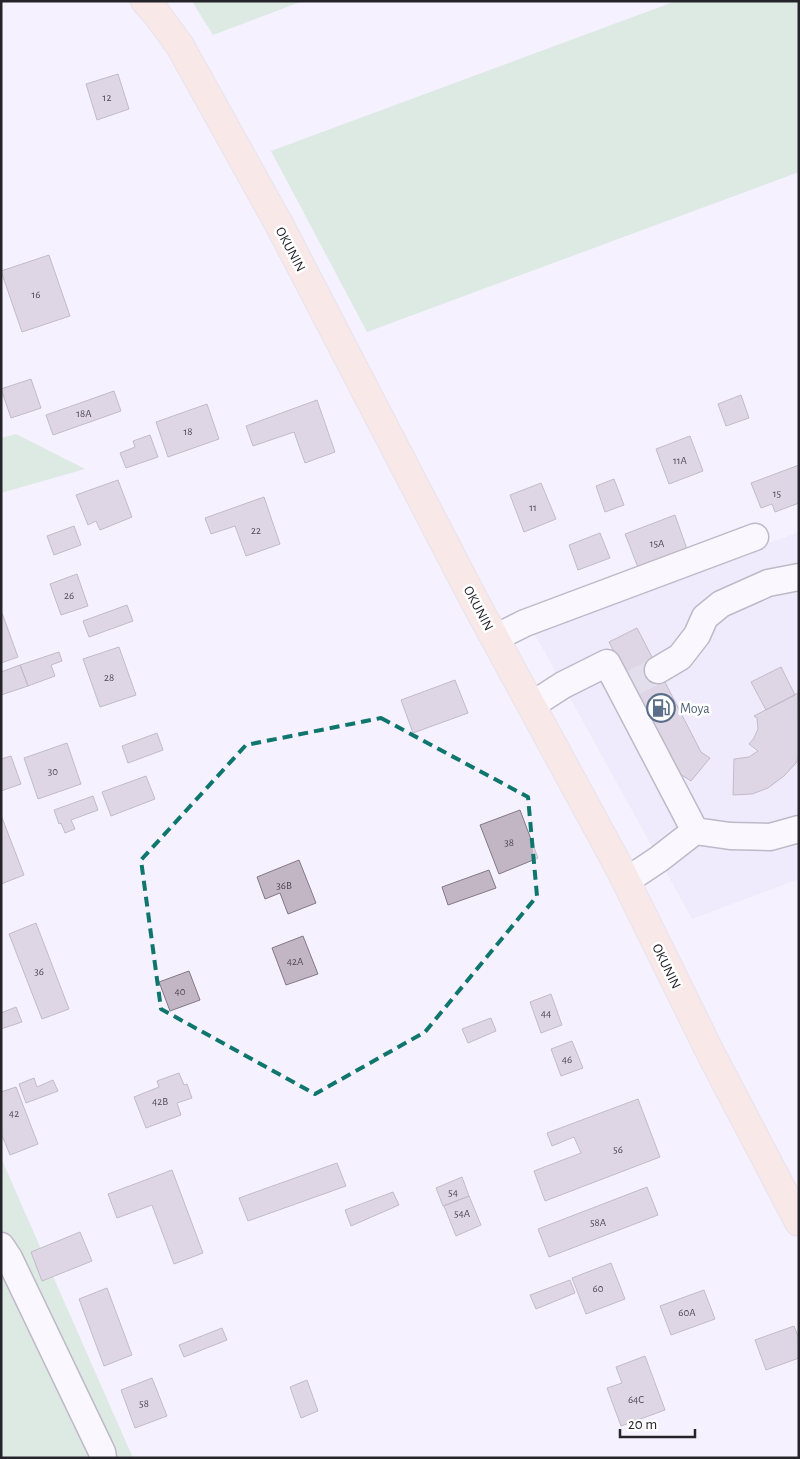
<svg xmlns="http://www.w3.org/2000/svg" width="800" height="1459" viewBox="0 0 800 1459" font-family="'Alegreya Sans',sans-serif">
<rect width="100%" height="100%" fill="#f5f1ff"/>
<path fill="#e9e4f8" d="M799 532V879L692 919 533 631Z"/>
<path fill="#bee1c1" d="M198 1H303L213 35 193 3Z
M676 1H799V172L367 332 271 151Z
M16 434 85 469 1 493V438Z
M1 1158 133 1458H1Z"/>
<path fill="#c2b6c5" stroke="#837886" d="M118 74 129 109 97 120 86 84Z
M49 255 70 316 22 332 1 271Z
M31 379 41 408 11 418 1 389Z
M114 391 121 411 53 435 46 415Z
M741 395 749 418 726 426 718 404Z
M317 400 335 452 305 463 294 432 253 446 246 426Z
M207 404 219 439 168 457 156 422Z
M150 435 158 457 126 468 120 453 135 447 133 441Z
M690 436 703 471 669 484 656 449Z
M799 465V503L775 512 772 504 761 508 751 483Z
M614 479 624 505 605 512 596 486Z
M118 480 132 517 100 530 96 521 88 525 76 495Z
M541 483 556 519 524 532 510 495Z
M264 497 280 544 246 556 235 526 211 534 205 518Z
M675 515 688 552 639 570 625 534Z
M74 526 81 545 54 555 47 536Z
M600 533 610 558 578 570 569 545Z
M77 574 88 606 61 615 50 584Z
M127 605 133 621 89 637 83 621Z
M1 613H2L18 657 1 663Z
M637 628 701 752 710 758 691 781 680 774 672 764 609 642Z
M119 647 136 695 100 707 83 659Z
M59 652 62 661 51 665 55 676 28 686 20 665Z
M20 665 28 686 1 695V672Z
M781 667 795 695 766 710 751 682Z
M455 680 468 713 413 733 401 700Z
M798 693 799 757 796 763 784 776 768 788 752 794 733 795 734 759 749 757 758 751 749 744 754 738 758 729 757 718 754 716Z
M157 733 163 750 128 763 122 746Z
M67 743 81 784 38 799 24 758Z
M11 756 21 784 1 791V759Z
M146 776 155 799 111 816 102 792Z
M93 796 98 810 71 820 75 829 65 833 61 823 59 824 54 810Z
M520 810 538 858 499 874 480 825Z
M1 815 24 875 1 884Z
M299 860 316 903 288 914 280 893 265 899 257 877Z
M489 870 496 888 448 905 442 887Z
M36 923 69 1009 42 1019 9 934Z
M303 936 318 974 286 985 272 948Z
M189 971 200 1000 170 1011 159 982Z
M551 994 562 1025 541 1033 530 1002Z
M16 1007 22 1022 1 1029V1013Z
M491 1018 496 1031 468 1043 462 1029Z
M572 1041 583 1068 561 1076 551 1049Z
M179 1073 184 1085 187 1084 192 1098 177 1103 181 1115 146 1128 134 1097 159 1087 157 1081Z
M34 1078 37 1087 53 1080 58 1091 26 1103 19 1084Z
M16 1087 38 1144 10 1155 1 1133V1092Z
M638 1099 660 1157 545 1201 534 1171 581 1153 574 1137 552 1146 547 1133Z
M337 1163 346 1186 248 1221 239 1198Z
M172 1170 203 1253 174 1264 152 1205 117 1218 108 1194Z
M462 1177 469 1196 443 1206 436 1188Z
M647 1187 658 1215 549 1257 538 1229Z
M393 1192 399 1205 351 1226 345 1210Z
M469 1196 481 1225 456 1236 444 1206Z
M80 1232 92 1261 42 1281 31 1252Z
M611 1263 625 1299 586 1314 572 1278Z
M570 1280 575 1293 536 1309 530 1295Z
M107 1288 132 1355 104 1366 79 1299Z
M704 1290 715 1319 671 1335 660 1306Z
M794 1326 799 1339V1358L766 1370 755 1340Z
M222 1328 227 1340 184 1357 179 1345Z
M645 1356 665 1410 621 1426 607 1388 622 1383 616 1367Z
M152 1378 167 1416 135 1428 121 1390Z
M307 1380 318 1411 301 1418 290 1387Z"/>
<g fill="none" stroke-linecap="round" stroke-linejoin="round">
<path stroke="#ccc8d5" stroke-width="26" stroke-dasharray="26 13" stroke-linecap="butt" d="M631 684 658 670"/>
<defs>
<path id="minor" d="M495 638 525 623 755 537
M658 670 680 657 697 635 705 617 721 604 768 583 799 577
M532 705 563 685 607 663 695 831 659 859 626 881
M695 831 730 836 770 837 799 829
M1 1246 9 1258 102 1452 103 1458"/>
<path id="major" d="M145 1 156 13 180 46 280 226 474 600 619 867 711 1054 799 1222"/>
</defs>
<use href="#minor" stroke="#7b7686" stroke-width="29"/>
<use href="#major" stroke="#d4d3d5" stroke-width="30"/>
<use href="#minor" stroke="#fff" stroke-width="26"/>
<use href="#major" stroke="#fadeca" stroke-width="28"/>
</g>
<path d="M0 0H800V1459H0ZM381 718 528 797 537 896 425 1032 315 1094 161 1009 141 860 246 745Z" fill="#f5f1ff" fill-opacity=".55" fill-rule="evenodd"/>
<path fill="none" stroke="#0f766e" stroke-width="4" stroke-dasharray="10 6" stroke-linejoin="round" d="M381 718 528 797 537 896 425 1032 315 1094 161 1009 141 860 246 745Z"/>
<defs>
<symbol id="fuel-ring" viewBox="-11 -11 22 22"><circle r="9.5" fill="#fff" stroke="#5c6f8a" stroke-width="1.5"/><path d="M-5.5-6h7V0h2V4h1.3V-2.5L3-4.5l.8-.8L6-3V5H2.5V1h-1V6h-7ZM-4.2-4.7v3.2H.2V-4.7Z" fill="#5c6f8a"/></symbol>
</defs>
<g fill-rule="evenodd">
<use href="#fuel-ring" x="645" y="692" width="32" height="32"/>
</g>
<g text-anchor="middle" stroke-width="5" stroke-linejoin="round" paint-order="stroke">
<g font-size="11" fill="#4d4852">
<text x="107" y="101">12</text>
<text x="36" y="298">16</text>
<text x="84" y="417">18A</text>
<text x="188" y="435">18</text>
<text x="680" y="464">11A</text>
<text x="777" y="497">15</text>
<text x="533" y="511">11</text>
<text x="256" y="534">22</text>
<text x="657" y="547">15A</text>
<text x="69" y="599">26</text>
<text x="109" y="681">28</text>
<text x="53" y="775">30</text>
<text x="509" y="846">38</text>
<text x="284" y="889">36B</text>
<text x="295" y="965">42A</text>
<text x="39" y="975">36</text>
<text x="180" y="995">40</text>
<text x="546" y="1017">44</text>
<text x="567" y="1063">46</text>
<text x="160" y="1105">42B</text>
<text x="14" y="1117">42</text>
<text x="618" y="1153">56</text>
<text x="453" y="1196">54</text>
<text x="462" y="1217">54A</text>
<text x="598" y="1226">58A</text>
<text x="598" y="1292">60</text>
<text x="687" y="1316">60A</text>
<text x="636" y="1403">64C</text>
<text x="144" y="1407">58</text>
</g>
<g font-size="14" fill="#26242b" stroke="#fff">
<text transform="translate(291 249) rotate(62)" y="5">OKUNIN</text>
<text transform="translate(479 608) rotate(62)" y="5">OKUNIN</text>
<text transform="translate(667 966) rotate(64)" y="5">OKUNIN</text>
</g>
<g font-size="14" fill="#4e5e75" stroke="#fff" text-anchor="start">
<text x="680" y="713">Moya</text>
</g>
</g>
<rect width="800" height="1459" fill="none" stroke="#26242b" stroke-width="5"/>
<path d="M620 1429v8h75v-8" fill="none" stroke="#26242b" stroke-width="2.5"/>
<text x="628" y="1429" font-size="15" fill="#26242b" stroke="#ffffff" stroke-width="4" paint-order="stroke">20 m</text>
</svg>
